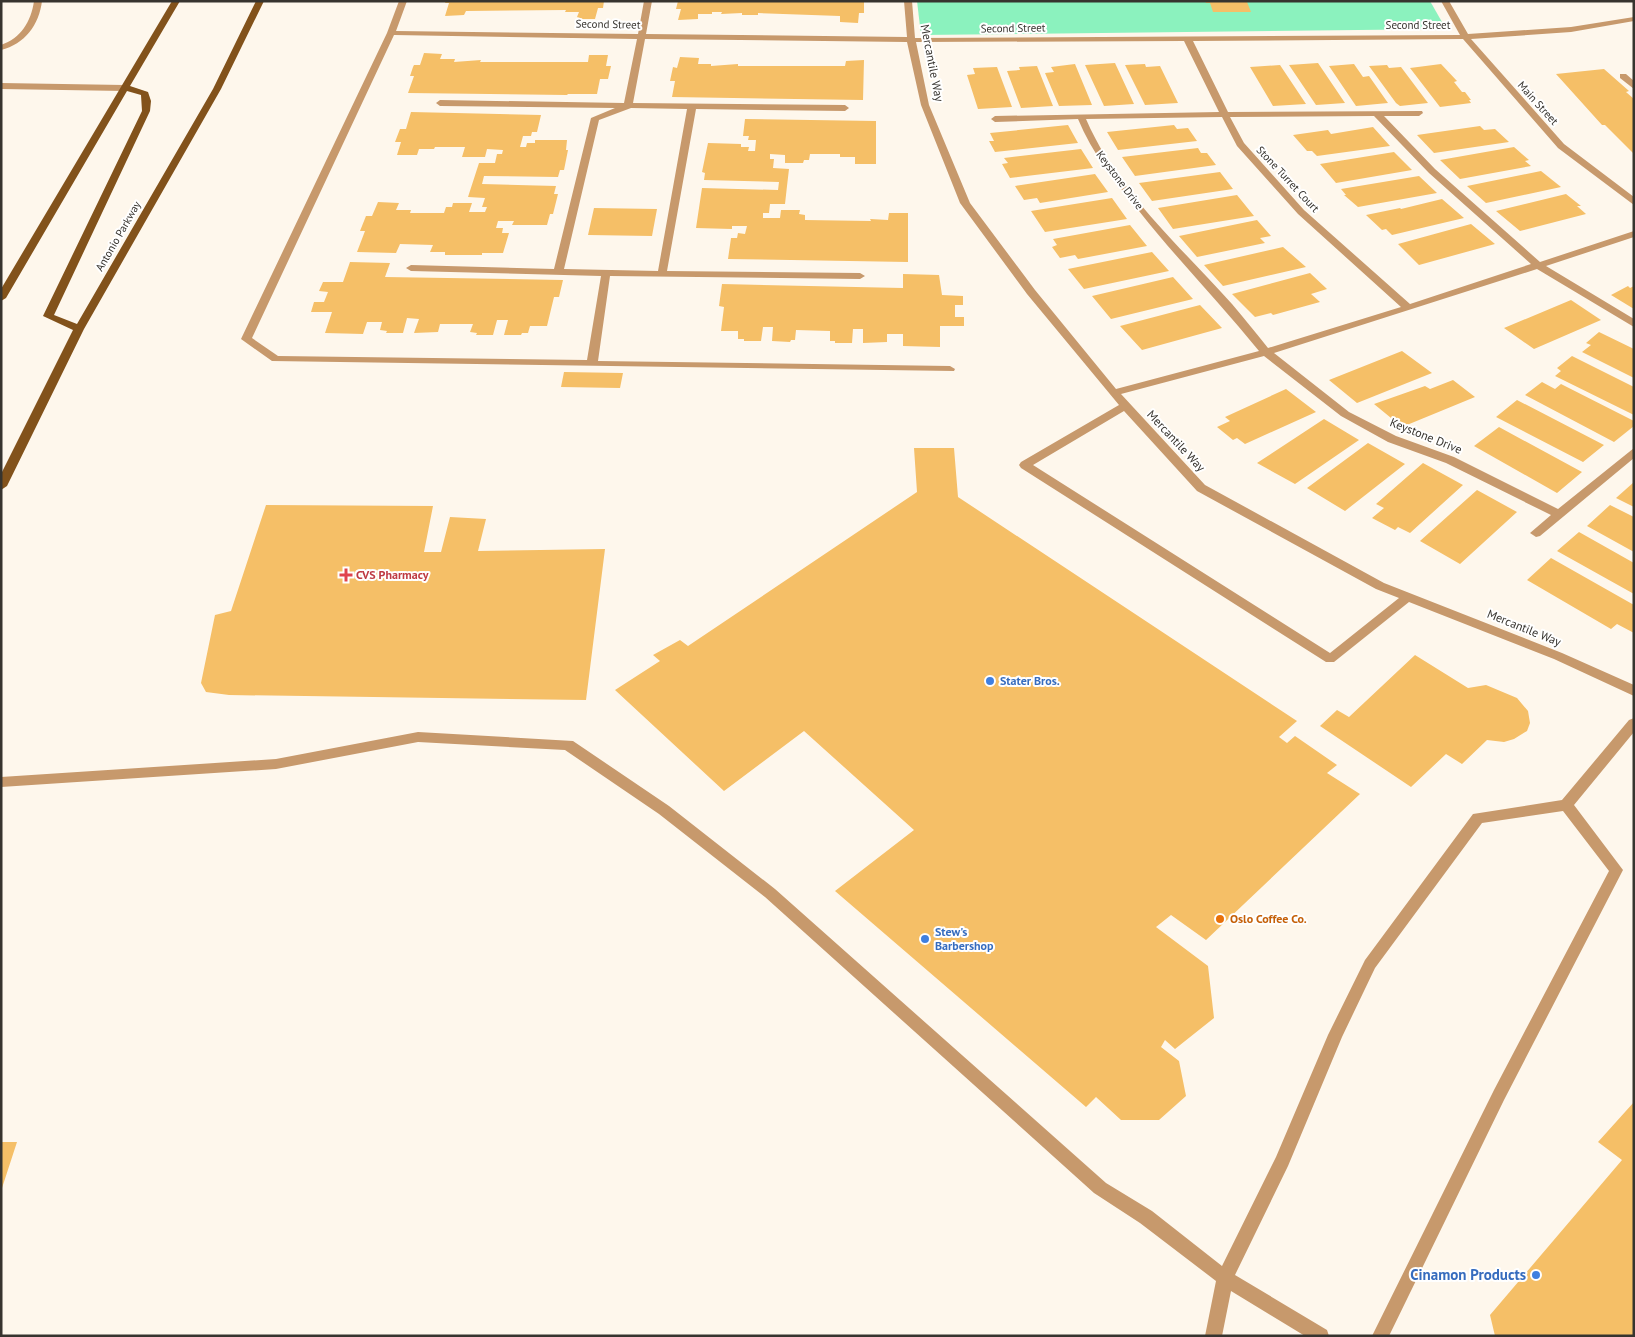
<svg xmlns="http://www.w3.org/2000/svg" width="1635" height="1337" viewBox="0 0 1635 1337" font-family="'PT Sans',sans-serif">
<rect width="100%" height="100%" fill="#fef7ec"/>
<path fill="#8bf2be" d="M917 1H1430L1446 29 921 35Z"/>
<path fill="#f5bf67" d="M446 1H604L603 8H598L595 19H582L577 17 579 12H565L566 10 466 11 464 15 445 16 449 3H445Z
M678 1H864V13H859L858 23 840 22V16L758 13V15H742V13L721 14 722 12H712V14H698V19L678 20 681 9H676Z
M1205 1 1247 2 1251 12H1213L1210 3H1206Z
M424 53 442 54 440 59H455L454 62 481 60 480 62H588L589 55H608L606 66H611L608 79H600L597 94H568L567 95 408 93 414 76H410L413 67 414 65H420Z
M680 57 699 58 698 64H711V66L738 64V66H845L846 61 864 60 863 100 672 97 675 81H670L673 67 677 68Z
M1115 63 1134 104 1104 106 1085 65Z
M1318 63 1345 103 1316 105 1289 65Z
M1075 64 1092 105 1059 106 1045 73 1054 72 1051 67Z
M1145 64 1146 67 1160 66 1178 103 1145 105 1125 65Z
M1354 64 1363 77 1369 76 1388 103 1356 106 1329 66Z
M1441 64 1457 81 1454 82 1462 92H1465L1471 100H1469L1471 103 1440 107 1410 68Z
M1280 65 1306 104 1273 106 1250 67Z
M1387 65 1389 68 1401 67 1428 103 1400 106 1396 103 1369 66Z
M1037 66 1053 106 1021 108 1007 71 1020 70 1019 67Z
M997 67 1012 107 978 109 967 75 975 74 973 68Z
M1604 69 1629 91 1626 92 1634 99V154L1605 125H1602L1556 74Z
M411 112 541 115 537 132H532L531 136H523L520 147H526L527 143H535V140H567L566 150H568L564 170H560L558 177 484 176 482 184 556 186 554 194H558L553 214H550L547 225H512L514 221H498L496 228H503L502 233H509L503 253H482V255H445V252H430L433 245 400 244 396 253 357 252 365 231H360L366 216H372L378 202 399 203 396 210H411L410 213H444L446 207H452L453 203H472L469 212H485L487 207H482L485 198 468 197 479 163H495L497 154H502L503 150 487 149 485 157H462L465 147H435L434 149H419L417 155H397L401 142H395L400 129H406Z
M745 119 876 121V164H855V157H840V154H810L809 160H804L803 163H785V155L770 154V159H774L773 168 789 169 787 186 785 204H770L769 213H763V218H780L781 210H800L799 214 805 215V220L871 221 870 219 888 220 889 213H908V262L728 259 731 238H737L738 233 745 234 747 226H732V229L696 228 702 188 778 190 779 182 704 180 705 173 702 172 708 143 741 144V147H749L748 151H755L756 140H748L749 136H743Z
M1068 125 1078 143 995 152 989 141H994L990 133Z
M1174 125 1177 129 1188 128 1197 141 1118 150 1107 132Z
M1480 126 1484 130 1495 129 1509 142 1434 153 1417 135Z
M1373 127 1390 146 1317 156 1312 151H1307L1293 135 1328 130 1331 134Z
M1514 147 1529 160 1525 161 1531 166 1460 179 1440 160Z
M1198 148 1201 153H1207L1216 165 1135 176 1122 157Z
M1081 149 1093 168 1010 178 1002 164 1008 163 1004 158Z
M1394 152 1412 170 1336 183 1320 164Z
M1541 171 1561 187 1486 203 1467 186Z
M1220 172 1233 189 1152 201 1139 183Z
M1095 174 1108 192 1040 203 1037 198 1024 200 1015 186Z
M1419 176 1437 193 1358 207 1344 195H1346L1341 189Z
M1566 194 1581 206H1577L1586 214 1520 231 1496 211Z
M1237 195 1254 216 1173 229 1158 208Z
M1112 198 1127 219 1045 232 1031 211Z
M1442 199 1464 218 1392 235 1386 229 1382 230 1366 215 1400 208 1401 209Z
M594 208 657 209 652 236 588 235Z
M1257 220 1271 236 1260 238 1265 243 1197 257 1179 236Z
M1471 224 1495 244 1419 265 1398 244Z
M1130 225 1147 246 1078 259 1075 255 1060 258 1052 247 1057 245 1053 239Z
M1283 247 1306 267 1223 286 1204 265Z
M1152 252 1169 271 1084 289 1068 269Z
M350 262 390 263 385 277 563 280 559 297H554L547 326H530L528 333H522L521 335H504L508 320H497L493 335H476L477 333 470 332 473 324H440L438 332 414 333 419 319 407 318 403 333H386L387 331 380 330 382 322H367L363 334 325 333 332 312H311L314 302H324L328 292 319 291 323 282H343Z
M1310 273 1327 289 1311 294 1320 302 1273 315 1271 313 1255 317 1232 294Z
M903 274 939 275 942 295 963 296V305H955V317H964V326H940V347L903 346V334H887V342L863 343V329H853L852 343H835V341H830V331L796 330 795 340H791L790 342 772 341 773 327H763L761 341H744V339H738V331H721L724 307 719 306 722 284 903 288Z
M1173 277 1193 299 1111 319 1092 296Z
M1628 286 1630 288 1634 286V309L1611 295Z
M1571 300 1601 320 1534 349 1504 328Z
M1200 305 1222 328 1142 350 1120 326Z
M1599 332 1634 349V378L1582 352 1591 345 1586 343Z
M1402 351 1432 373 1357 403 1329 380Z
M1572 356 1634 387V415L1555 376 1561 371 1557 368Z
M564 372 623 373 620 388 561 387Z
M1453 380 1475 397 1402 427 1374 404 1425 386 1430 389Z
M1542 382 1555 389 1561 384 1634 421V426L1614 442 1525 395Z
M1286 389 1316 412 1245 444 1237 438 1233 440 1217 427 1230 421 1225 417Z
M1517 400 1604 445 1583 462 1496 417Z
M1324 419 1359 440 1295 484 1257 463Z
M1499 427 1582 472 1557 493 1474 446Z
M1368 443 1405 464 1345 511 1307 488Z
M914 448H954L958 497 1297 721 1279 737 1287 743 1295 736 1337 765 1327 773 1360 794 1206 940 1171 915 1156 927 1208 966 1214 1018 1175 1049 1165 1040 1161 1047 1179 1061 1186 1096 1159 1120H1121L1096 1097 1086 1107 835 891 914 830 804 731 724 791 615 690 660 661 653 655 680 640 688 646 917 492Z
M1423 463 1463 485 1410 533 1398 527 1395 530 1372 518 1384 508 1376 504Z
M1634 482V507L1616 498Z
M1477 490 1517 512 1460 564 1420 541Z
M266 505 433 506 424 552H441L450 517 486 519 478 551 605 549 586 700 229 695 206 692 201 683 215 615 231 611Z
M1610 505 1634 517V552L1587 526Z
M1579 532 1634 563V594L1557 551Z
M1551 558 1634 605V633L1617 624 1611 629 1527 580Z
M1415 655 1468 688 1486 685 1517 698 1528 711 1530 723 1527 731 1514 739 1504 742 1487 740 1462 764 1446 754 1411 787 1320 726 1337 710 1349 717Z
M1634 1102V1336H1495L1490 1315 1622 1160 1598 1142Z
M1 1142H17L2 1188H1Z"/>
<g fill="none" stroke-linecap="round" stroke-linejoin="round">
<path fill="#c7996c" fill-rule="evenodd" d="M34 1H42C39 25 25 44 1 50V45C21 38 31 22 34 1Z
M399 1H407L396 31 638 34 644 1H652L646 34 907 37 904 1H912L915 38 1460 35 1441 1H1449L1468 34 1571 27 1634 17V21L1571 32 1471 39 1564 144 1634 197V205L1558 148 1463 39 1193 41 1228 112 1422 111 1423 113 1419 116H1384L1435 169 1540 262 1634 231V237L1546 266 1634 319V327L1537 269 1274 353 1349 412 1396 436 1454 457 1558 509 1634 448V458L1540 536 1536 537 1530 533 1551 515 1446 463 1388 442 1341 416 1264 356 1121 394 1205 485 1384 583 1562 653 1634 685V696L1554 659 1409 602 1334 662H1326L1021 468 1019 465 1021 462 1119 405 1027 294 960 203 921 105 907 42 645 39 633 103 845 105 849 108 845 111 696 109 667 271 860 273 865 276 860 279 610 276 598 361 950 366 955 369 954 371 272 361 241 339 387 33ZM394 35 637 39 624 103 440 100 436 103 440 106 615 108 591 118 554 269 411 265 406 268 411 271 601 276 587 360 278 356 252 338ZM1184 41 1219 112 995 116 991 119 995 122 1078 119C1092 153 1115 182 1139 211 1177 259 1220 303 1259 351L1116 389 1035 290 970 203 929 105 916 42ZM631 108 687 109 658 271 564 269 599 120ZM1374 116 1429 173 1531 264 1410 304 1304 210 1244 143 1230 117ZM1222 117 1237 146 1298 214 1401 307 1268 348C1256 333 1244 318 1232 304 1180 246 1117 191 1086 119ZM1124 411 1197 491 1376 589 1399 598 1330 653 1033 465Z
M1620 74H1626L1634 81V89L1620 78Z
M1 83 124 85 128 88 124 91 1 89Z
M1634 718V732L1574 805 1623 870 1504 1100 1389 1336H1372L1494 1090 1609 871 1563 811 1482 823 1375 968 1342 1037 1288 1166 1235 1275 1327 1330 1329 1336H1305L1231 1291 1222 1336H1205L1216 1281 1140 1223 1094 1193 765 897 659 814 565 750 418 742 276 769 1 787V777L276 759 418 732 573 741 669 806 775 889 1106 1183 1152 1211 1222 1266 1276 1157 1328 1035 1365 960 1473 814 1562 800 1629 720Z"/>
<path fill="#82521b" fill-rule="evenodd" d="M172 1H180L130 86 148 92 151 101 150 111 54 315 77 324 213 89 256 1H264L221 89 84 329 7 486 1 490V474L73 330 43 316 142 111 141 95 127 91 6 298 1 301V289Z"/>
</g>
<path fill="#e0444e" stroke="#fff" stroke-width="2" d="M343.5 567.5h5v5h5v5h-5v5h-5v-5h-5v-5h5z"/>
<g fill="#3f7fe0" stroke="#fff" stroke-width="2">
<circle cx="990" cy="681" r="5"/>
<circle cx="925" cy="939" r="5"/>
<circle cx="1536" cy="1275" r="5"/>
</g>
<circle fill="#e8710a" stroke="#fff" stroke-width="2" cx="1220" cy="919" r="5"/>
<g text-anchor="middle" stroke-width="4" stroke-linejoin="round" paint-order="stroke">
<g font-size="11" fill="#37342f" stroke="#fff">
<text transform="translate(608 24) rotate(1)" y="4">Second Street</text>
<text x="1418" y="29">Second Street</text>
<text transform="translate(1013 28) rotate(-1)" y="4">Second Street</text>
<text transform="translate(1538 103) rotate(48)" y="4">Main Street</text>
<text transform="translate(1288 179) rotate(47)" y="4">Stone Turret Court</text>
<text transform="translate(1120 180) rotate(53)" y="4">Keystone Drive</text>
<text transform="translate(118 236) rotate(-60)" y="4">Antonio Parkway</text>
</g>
<g font-size="12" fill="#37342f" stroke="#fff">
<text transform="translate(932 63) rotate(79)" y="4">Mercantile Way</text>
<text transform="translate(1426 436) rotate(22)" y="4">Keystone Drive</text>
<text transform="translate(1176 441) rotate(47)" y="4">Mercantile Way</text>
<text transform="translate(1524 628) rotate(22)" y="4">Mercantile Way</text>
</g>
<g font-size="12" font-weight="bold" fill="#be3a42" stroke="#fff" text-anchor="start">
<text x="356" y="579">CVS Pharmacy</text>
</g>
<g font-size="12" font-weight="bold" fill="#366cbe" stroke="#fff" text-anchor="start">
<text x="1000" y="685">Stater Bros.</text>
<text x="935" y="936">Stew's<tspan x="935" dy="14">Barbershop</tspan></text>
</g>
<g font-size="12" font-weight="bold" fill="#c56008" stroke="#fff" text-anchor="start">
<text x="1230" y="923">Oslo Coffee Co.</text>
</g>
<g font-size="15" font-weight="bold" fill="#366cbe" stroke="#fff" text-anchor="end">
<text x="1526" y="1280">Cinamon Products</text>
</g>
</g>
<rect width="1635" height="1337" fill="none" stroke="#37342f" stroke-width="5"/>
</svg>
